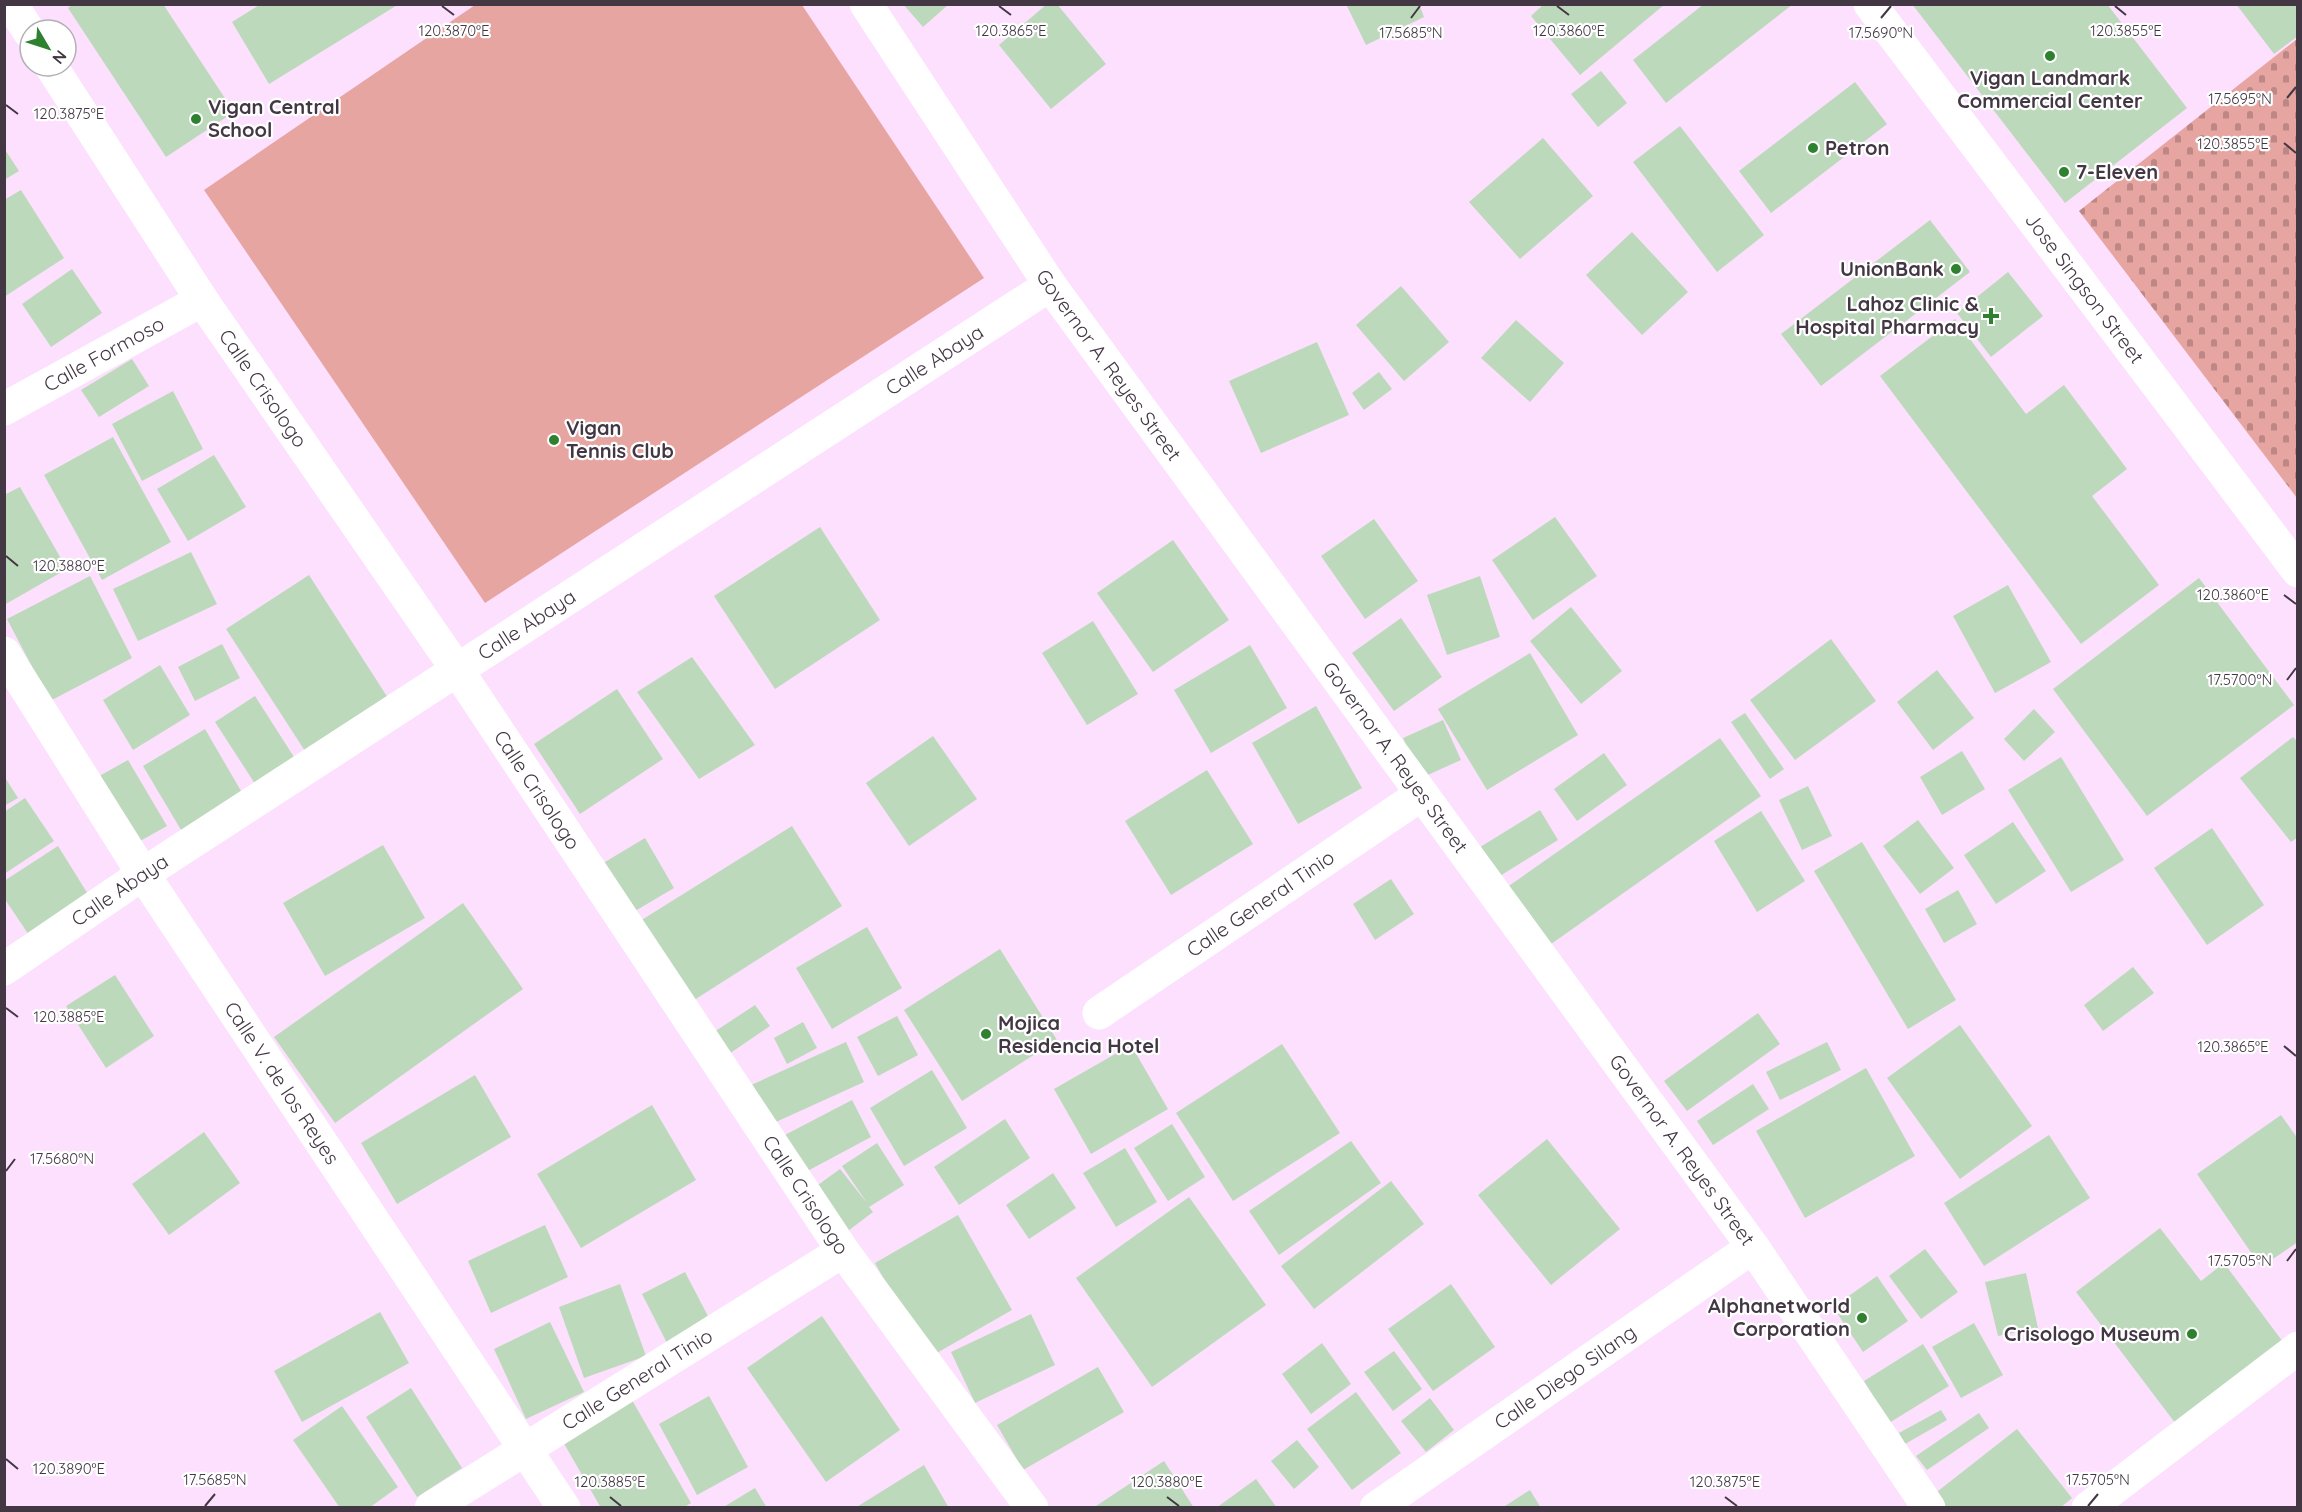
<svg xmlns="http://www.w3.org/2000/svg" width="2302" height="1512" viewBox="0 0 2302 1512" font-family="Quicksand,sans-serif">
<defs>
<pattern id="cemetery-stones" width="16" height="16" patternUnits="userSpaceOnUse" patternTransform="scale(1.5)"><rect width="16" height="16" fill="#e7a5a1"/><path d="M2 7V4a2 2 0 0 1 4 0v3zM10 15v-3a2 2 0 0 1 4 0v3z" fill="#bd8785"/></pattern>
</defs>
<rect width="100%" height="100%" fill="#fce0fe"/>
<path fill="url(#cemetery-stones)" d="M2297 39V498L2079 211Z"/>
<path fill="#e7a5a1" d="M475 5H802L984 278 485 603 204 190Z"/>
<path fill="#bdd9bb" d="M73 4H163L234 112 166 157 68 8Z
M261 4H399L269 84 232 22Z
M903 4H949L923 27Z
M1047 4H1057L1106 64 1051 109 999 45Z
M1346 4H1419L1424 17 1366 45Z
M1544 4H1665L1580 75 1531 16Z
M1704 4H1793L1666 103 1633 60Z
M1912 4H2107L2187 108 2065 203Z
M2236 4H2298V36L2274 54Z
M1601 71 1627 103 1598 127 1571 94Z
M1855 82 1887 124 1771 213 1739 171Z
M1680 126 1764 235 1717 272 1633 162Z
M1543 138 1593 196 1520 259 1469 202Z
M4 148 19 171 4 180Z
M21 190 64 258 4 297V200Z
M1930 220 1970 272 1821 386 1781 334Z
M1632 232 1688 292 1642 335 1586 275Z
M72 269 102 313 51 347 22 304Z
M2008 272 2043 316 1991 357 1957 313Z
M1401 286 1449 342 1404 381 1356 325Z
M1955 319 2026 414 2064 385 2127 469 2092 496 2159 585 2081 644 1880 376Z
M1516 320 1564 363 1530 402 1481 358Z
M1317 342 1349 415 1261 453 1229 381Z
M132 359 149 386 99 417 81 390Z
M1379 372 1392 389 1364 410 1352 393Z
M173 391 203 449 142 481 112 424Z
M113 437 171 542 102 580 44 475Z
M214 455 246 507 188 541 157 489Z
M20 487 67 569 4 605V495Z
M1555 517 1597 576 1533 620 1492 560Z
M1374 519 1418 581 1365 619 1321 556Z
M820 527 880 620 775 689 714 596Z
M1173 540 1229 620 1153 672 1097 593Z
M191 552 217 604 138 641 113 589Z
M309 575 388 698 305 751 226 629Z
M90 576 132 658 50 701 7 619Z
M1480 576 1500 637 1447 655 1427 595Z
M2199 578 2294 705 2147 816 2053 689Z
M2008 585 2051 662 1995 693 1953 616Z
M1571 607 1622 671 1581 704 1530 641Z
M1401 618 1442 677 1394 711 1352 653Z
M1093 621 1138 694 1087 725 1042 653Z
M1831 639 1876 701 1795 760 1750 700Z
M222 644 240 678 195 701 178 667Z
M1250 645 1287 708 1211 753 1174 690Z
M1530 653 1578 735 1487 790 1438 709Z
M692 657 755 745 699 779 637 692Z
M160 665 190 715 133 750 103 700Z
M1937 670 1974 718 1933 750 1897 702Z
M617 689 663 759 580 814 534 744Z
M255 696 301 768 261 793 215 722Z
M1316 706 1362 788 1298 824 1252 743Z
M2034 709 2055 732 2024 761 2004 739Z
M1745 713 1784 769 1770 779 1731 722Z
M1443 720 1461 760 1421 778 1403 738Z
M205 729 248 803 187 840 143 766Z
M933 736 977 799 909 846 866 783Z
M2293 737 2298 742V837L2291 842 2240 778Z
M1720 738 1761 796 1544 949 1503 890Z
M1962 751 1985 789 1942 815 1920 777Z
M1604 753 1627 785 1577 821 1554 789Z
M2061 757 2124 860 2071 892 2008 790Z
M128 760 167 826 133 845 94 779Z
M1207 770 1253 844 1171 895 1125 821Z
M4 776 18 798 4 806Z
M1808 786 1832 836 1802 850 1779 800Z
M25 798 54 841 4 874V812Z
M1540 810 1558 840 1495 879 1477 849Z
M1761 811 1805 881 1757 912 1714 841Z
M1918 820 1954 868 1920 894 1883 846Z
M2013 822 2046 871 1996 904 1964 855Z
M792 826 842 906 691 1002 640 921Z
M2212 828 2264 905 2207 945 2154 868Z
M645 838 674 888 625 917 595 868Z
M1862 842 1956 1000 1908 1029 1814 871Z
M383 845 425 918 325 976 283 903Z
M58 846 91 899 31 938 4 898V881Z
M1391 879 1414 914 1375 940 1353 904Z
M1958 890 1977 924 1944 943 1925 909Z
M463 903 523 989 335 1123 274 1037Z
M867 927 902 988 832 1029 796 968Z
M1000 949 1057 1040 962 1101 904 1010Z
M2133 967 2154 993 2103 1031 2084 1005Z
M115 975 154 1036 106 1068 66 1006Z
M755 1005 770 1026 726 1056 711 1034Z
M1758 1013 1780 1044 1687 1111 1664 1081Z
M897 1016 918 1055 878 1076 857 1037Z
M803 1022 817 1048 787 1064 774 1038Z
M1960 1025 2032 1126 1960 1179 1887 1078Z
M846 1042 864 1082 767 1126 749 1086Z
M1827 1042 1841 1070 1780 1100 1766 1072Z
M1282 1044 1340 1133 1233 1201 1176 1113Z
M1131 1045 1168 1109 1091 1154 1054 1089Z
M1866 1068 1915 1156 1805 1218 1756 1131Z
M932 1070 967 1128 904 1166 870 1108Z
M475 1075 511 1137 397 1204 361 1143Z
M1753 1084 1769 1109 1713 1145 1697 1121Z
M852 1100 871 1137 800 1175 781 1137Z
M652 1105 696 1180 581 1248 537 1174Z
M2281 1115 2298 1139V1242L2261 1267 2197 1174Z
M1005 1119 1030 1158 959 1205 934 1167Z
M1172 1124 1205 1177 1168 1201 1134 1148Z
M204 1132 240 1183 169 1235 132 1184Z
M2049 1135 2090 1198 1984 1266 1944 1203Z
M1547 1139 1620 1229 1551 1285 1478 1195Z
M1351 1141 1381 1183 1279 1255 1249 1211Z
M877 1143 904 1185 869 1207 873 1212 844 1234 811 1190 840 1169 867 1203 842 1166Z
M1125 1148 1157 1202 1116 1227 1083 1173Z
M1053 1173 1076 1208 1029 1239 1006 1205Z
M1391 1181 1424 1224 1314 1309 1281 1266Z
M1189 1197 1266 1305 1152 1387 1076 1278Z
M958 1215 1012 1310 928 1358 875 1263Z
M545 1225 568 1277 491 1313 468 1261Z
M2160 1228 2201 1281 2224 1263 2286 1346 2179 1428 2076 1292Z
M1925 1249 1958 1292 1921 1319 1889 1276Z
M685 1272 710 1320 667 1343 642 1294Z
M2026 1273 2038 1328 1998 1336 1985 1282Z
M1877 1276 1908 1321 1863 1352 1833 1307Z
M620 1284 646 1356 584 1378 559 1307Z
M1451 1284 1495 1347 1433 1391 1388 1329Z
M380 1312 409 1363 302 1422 274 1371Z
M1031 1314 1055 1365 975 1403 951 1352Z
M822 1316 900 1430 826 1482 747 1368Z
M550 1322 584 1392 526 1419 494 1349Z
M1974 1323 2003 1375 1961 1398 1932 1347Z
M1322 1343 1351 1384 1311 1414 1282 1374Z
M1923 1344 1949 1386 1889 1423 1864 1381Z
M1394 1351 1422 1389 1393 1411 1364 1372Z
M1098 1367 1124 1412 1023 1470 997 1425Z
M411 1388 462 1468 417 1497 366 1417Z
M1356 1392 1401 1453 1352 1490 1307 1429Z
M709 1396 748 1467 697 1495 659 1424Z
M1430 1398 1454 1430 1426 1452 1401 1421Z
M632 1400 691 1503 683 1508H601L562 1440Z
M342 1406 398 1487 369 1508H340L293 1440Z
M1941 1410 1947 1420 1905 1444 1899 1433Z
M1979 1413 1989 1428 1927 1470 1916 1456Z
M2017 1429 2072 1498 2060 1508H1943L1933 1495Z
M1297 1440 1319 1467 1294 1489 1271 1461Z
M1164 1461 1194 1508H1093Z
M924 1465 949 1508H855Z
M1256 1479 1277 1508H1216Z
M755 1488 767 1508H722Z
M1530 1490 1541 1508H1502Z"/>
<g fill="none" stroke-linecap="round" stroke-linejoin="round">
<g stroke="#fff" stroke-width="33">
<path id="s1" d="M866 4 1050 285 1753 1247 1929 1508"/>
<path id="s2" d="M4 409 202 300"/>
<path id="s3" d="M4 653 143 874 564 1508"/>
<path id="s4" d="M4 969 143 874 1050 285"/>
<path id="s5" d="M1099 1013 1422 794"/>
<path id="s6" d="M431 1508 843 1251"/>
<path id="s7" d="M1376 1508 1753 1247"/>
</g>
<g stroke="#fff" stroke-width="33">
<path d="M11 4 30 33"/>
<path id="s8" d="M1870 4 2298 571"/>
<path id="s9" d="M51 66 202 300 458 671 843 1251 1032 1508"/>
<path d="M2088 1508 2298 1348"/>
</g>
</g>
<path fill="none" stroke="#423743" stroke-width="2" d="M442 6 454 15M999 6 1011 15M1557 6 1569 15M2115 6 2126 15M1411 18 1420 6M1881 18 1891 6M2287 98 2296 87M6 105 18 114M2284 143 2296 153M6 556 18 566M2284 595 2296 604M2287 680 2296 668M6 1008 18 1017M2284 1046 2296 1056M6 1171 15 1159M2287 1261 2296 1249M6 1459 18 1469M610 1497 621 1506M1167 1497 1179 1506M1725 1497 1737 1506M205 1506 215 1494M2088 1506 2098 1494"/>
<g fill="#2d812f" stroke="#fff" stroke-width="2">
<circle cx="2050" cy="56" r="6"/>
<circle cx="196" cy="119" r="6"/>
<circle cx="1813" cy="148" r="6"/>
<circle cx="2064" cy="172" r="6"/>
<circle cx="1956" cy="269" r="6"/>
<path d="M1988 307h6v6h6v6h-6v6h-6v-6h-6v-6h6z"/>
<circle cx="554" cy="440" r="6"/>
<circle cx="986" cy="1034" r="6"/>
<circle cx="1862" cy="1318" r="6"/>
<circle cx="2192" cy="1334" r="6"/>
</g>
<g text-anchor="middle" stroke-width="4.5" stroke-linejoin="round" paint-order="stroke">
<g font-size="20" font-weight="bold" fill="#423743" stroke="#fff" text-anchor="start">
<text x="2050" y="85" text-anchor="middle">Vigan Landmark<tspan x="2050" dy="23">Commercial Center</tspan></text>
<text x="208" y="114">Vigan Central<tspan x="208" dy="23">School</tspan></text>
<text x="1825" y="155">Petron</text>
<text x="2076" y="179">7-Eleven</text>
<text x="1944" y="276" text-anchor="end">UnionBank</text>
<text x="1979" y="311" text-anchor="end">Lahoz Clinic &amp;<tspan x="1979" dy="23">Hospital Pharmacy</tspan></text>
<text x="566" y="435">Vigan<tspan x="566" dy="23">Tennis Club</tspan></text>
<text x="998" y="1030">Mojica<tspan x="998" dy="23">Residencia Hotel</tspan></text>
<text x="1850" y="1313" text-anchor="end">Alphanetworld<tspan x="1850" dy="23">Corporation</tspan></text>
<text x="2180" y="1341" text-anchor="end">Crisologo Museum</text>
</g>
<g font-size="20" fill="#423743" stroke="#fff">
<text dy="7" stroke="none"><textPath href="#s8" startOffset="356">Jose Singson Street</textPath></text>
<text dy="7" stroke="none"><textPath href="#s2" startOffset="114">Calle Formoso</textPath></text>
<text dy="7" stroke="none"><textPath href="#s4" startOffset="1112">Calle Abaya</textPath></text>
<text dy="7" stroke="none"><textPath href="#s1" startOffset="435">Governor A. Reyes Street</textPath></text>
<text dy="7" stroke="none"><textPath href="#s9" startOffset="386">Calle Crisologo</textPath></text>
<text dy="7" stroke="none"><textPath href="#s4" startOffset="626">Calle Abaya</textPath></text>
<text dy="7" stroke="none"><textPath href="#s1" startOffset="921">Governor A. Reyes Street</textPath></text>
<text dy="7" stroke="none"><textPath href="#s9" startOffset="872">Calle Crisologo</textPath></text>
<text dy="7" stroke="none"><textPath href="#s4" startOffset="140">Calle Abaya</textPath></text>
<text dy="7" stroke="none"><textPath href="#s5" startOffset="195">Calle General Tinio</textPath></text>
<text dy="7" stroke="none"><textPath href="#s3" startOffset="512">Calle V. de los Reyes</textPath></text>
<text dy="7" stroke="none"><textPath href="#s1" startOffset="1407">Governor A. Reyes Street</textPath></text>
<text dy="7" stroke="none"><textPath href="#s9" startOffset="1358">Calle Crisologo</textPath></text>
<text dy="7" stroke="none"><textPath href="#s7" startOffset="230">Calle Diego Silang</textPath></text>
<text dy="7" stroke="none"><textPath href="#s6" startOffset="243">Calle General Tinio</textPath></text>
</g>
</g>
<g font-size="15" text-anchor="middle" fill="#423743" stroke="#fff" stroke-width="4.5" stroke-linejoin="round" paint-order="stroke">
<text x="1569" y="36">120.3860°E</text>
<text x="2126" y="36">120.3855°E</text>
<text x="454" y="36">120.3870°E</text>
<text x="1011" y="36">120.3865°E</text>
<text x="1411" y="38">17.5685°N</text>
<text x="1881" y="38">17.5690°N</text>
<text x="2240" y="104">17.5695°N</text>
<text x="69" y="119">120.3875°E</text>
<text x="2233" y="149">120.3855°E</text>
<text x="69" y="571">120.3880°E</text>
<text x="2233" y="600">120.3860°E</text>
<text x="2240" y="685">17.5700°N</text>
<text x="69" y="1022">120.3885°E</text>
<text x="2233" y="1052">120.3865°E</text>
<text x="62" y="1164">17.5680°N</text>
<text x="2240" y="1266">17.5705°N</text>
<text x="69" y="1474">120.3890°E</text>
<text x="215" y="1485">17.5685°N</text>
<text x="2098" y="1485">17.5705°N</text>
<text x="610" y="1487">120.3885°E</text>
<text x="1167" y="1487">120.3880°E</text>
<text x="1725" y="1487">120.3875°E</text>
</g>
<rect width="2302" height="1512" fill="none" stroke="#423743" stroke-width="12"/>
<g transform="translate(48 48) rotate(129)"><circle r="28" fill="#ffffff" stroke="#b3afb4" stroke-width="1.5"/>
<path d="M0-4.5L10 22L0 15L-10 22Z" fill="#2d812f"/>
<text y="-9" font-size="16" font-weight="bold" text-anchor="middle" fill="#423743">N</text>
</g>
</svg>
